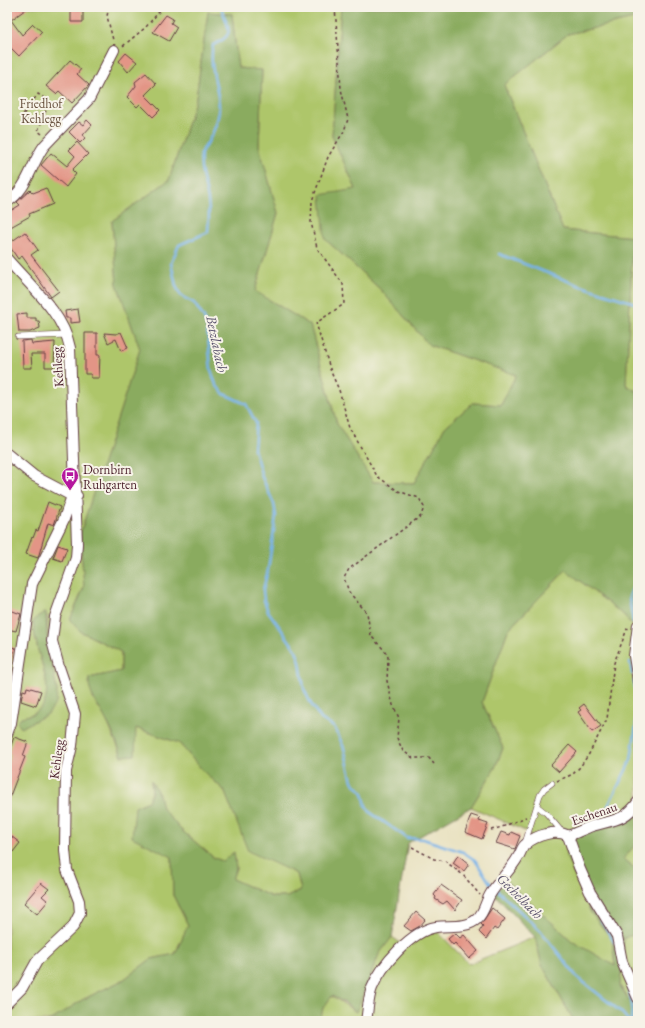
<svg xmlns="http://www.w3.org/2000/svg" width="645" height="1028" viewBox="0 0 645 1028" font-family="'EB Garamond',serif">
<rect width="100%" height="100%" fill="#f7f3e8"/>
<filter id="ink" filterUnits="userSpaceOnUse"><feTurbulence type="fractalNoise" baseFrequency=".025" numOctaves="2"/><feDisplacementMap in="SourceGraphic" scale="8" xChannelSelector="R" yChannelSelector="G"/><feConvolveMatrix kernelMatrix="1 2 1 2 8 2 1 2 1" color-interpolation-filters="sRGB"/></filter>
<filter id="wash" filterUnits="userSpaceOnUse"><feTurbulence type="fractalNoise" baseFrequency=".012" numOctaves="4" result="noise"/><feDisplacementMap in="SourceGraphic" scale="16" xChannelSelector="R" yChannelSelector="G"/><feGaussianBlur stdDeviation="0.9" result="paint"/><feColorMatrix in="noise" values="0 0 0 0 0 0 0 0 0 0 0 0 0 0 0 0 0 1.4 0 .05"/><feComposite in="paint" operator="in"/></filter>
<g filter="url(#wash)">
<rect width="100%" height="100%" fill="#e9e2c1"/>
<path fill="#aec66b" stroke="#7c724b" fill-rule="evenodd" d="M7 7H341L332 136 356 189 325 239 380 289 429 345 516 375 501 405 473 403 445 427 414 483 373 482 337 424 310 325 255 291 278 213 259 146 262 70 238 68 232 14 208 12 196 98 169 180 112 221 117 284 140 349 80 534 84 587 70 620 80 631 121 652V671L89 678 93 699 105 717 122 756 136 728 179 743 205 773 224 790 233 812 283 867 297 874 301 890 287 897H272L232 879 236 868 234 852 223 861 214 858 180 829 162 808 159 795 151 781 152 792 148 802 172 857 173 895 188 925 175 954 151 959 123 980 82 1000 55 1018 47 1021H7ZM48 616 47 637 57 691 48 714 21 717C60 711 45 676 38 650 36 641 34 632 33 622Z
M638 18V392L626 385 633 237 563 230 504 85 568 34Z
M566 570 625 616 629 623H638V808L566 856 591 913 612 939 615 967 572 941 505 880 530 833 471 807 495 768 503 748 482 702 508 630Z
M638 842V871L623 859Z
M435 929 469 964 535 937 542 965 574 1021H320L323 1008 332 996 356 1012 379 954 392 937 405 946Z
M638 933V1014L620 986 624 937Z"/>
<path fill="#8aab5f" stroke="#6a6545" d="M341 7H638V18L568 34 504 85 563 230 633 237 626 385 638 392V615L636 623H629L625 616 566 570 508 630 482 702 503 748 495 768 471 807 408 843 392 937 379 954 356 1012 345 1003 332 996 323 1008 320 1021H47L55 1018 82 1000 123 980 151 959 175 954 188 925 173 895 172 857 132 837 135 807 148 801 152 792 151 780 159 795 162 808 180 829 214 858 223 861 234 852 236 868 232 879 272 897H287L301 890 297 874 248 851 224 790 205 773 179 743 136 728 135 755 122 756C117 743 112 730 105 718 98 704 88 695 89 678L121 671V652L80 631 70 620 84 587 80 534 140 349 117 284 112 221 169 180 196 98 208 12 232 14 238 68 262 70 259 146 278 213 255 291 310 325 337 424 373 482 414 483 445 427 473 403 501 405 516 375 429 345 380 289 325 239 321 195 356 189 332 136Z
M46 612 47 637 57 691 56 703 48 714 21 728 17 722 21 717C60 711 45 675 38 650 36 641 34 632 33 622L38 616Z
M638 808V842L623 859 638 871V933L624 938 620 986 638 1014V1021H574L542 965 535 937 493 893 505 880 572 941 615 966 612 939 591 913 566 856V844L573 839Z"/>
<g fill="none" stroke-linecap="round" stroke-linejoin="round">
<path stroke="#77b2e8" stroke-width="2.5" d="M221 7C227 27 238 34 213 45 208 67 219 86 219 108 219 119 214 131 209 140 207 145 202 149 201 153 199 168 204 181 207 195 210 207 209 220 208 232L179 245 171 263 176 286 181 296 194 303 204 318 207 327 211 370 216 385 224 394 246 404 256 423 254 449 262 477 274 504 276 516 268 570 263 590 264 600 268 611 296 650 300 662 304 689 311 704 321 719 335 728 344 748 352 781 363 793 366 806 371 813 407 838 423 839 463 852 475 860 492 886
M499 254 578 285 638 304
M633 622 629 597 638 575
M630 662 632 674
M593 821 605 812 631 760 636 725V700L634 681
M575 869 585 893
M496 889 540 930 577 977 621 1012 629 1021
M601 920 614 942
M629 990 632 1005 631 1021"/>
</g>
<g id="blocks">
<path fill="#e39586" d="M10 7H29L11 20 22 35 33 24 42 32 19 56 7 44V9Z
M71 7H83V22H71Z
M166 15 173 19 171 23 177 27 169 41 153 32Z
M126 53 137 62 128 72 119 61Z
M70 60 81 69 77 74 89 85 72 103 59 91 56 94 46 86Z
M146 73 156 84 145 95 160 110 153 117 140 104 137 107 127 97 136 86 135 82Z
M87 120 92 125 83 135 85 138 80 143 69 132 79 122 83 125Z
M77 142 88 154 72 170 76 174 66 187 41 165 51 153 67 166 75 156 69 150Z
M46 188 53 204 29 214 30 216 7 229V213L20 205 17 202 30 190 33 193Z
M25 232 38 250 31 255 59 291 51 297 22 256 18 259 8 244Z
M78 309 80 322 70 323V318H66L65 311Z
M27 313V318H36V321H39L40 328 30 332H19L17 314Z
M121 332 128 348 121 351 116 339 108 343 104 333 116 334Z
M85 333H97V355H100L99 378H91V374H85Z
M31 340 32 344 55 342 54 367H45V354H31L32 368H23L22 341Z
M48 502 60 507 54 525 48 523 38 558 26 554 32 537 33 538 36 530 38 531Z
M58 545 67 548 62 561 53 558Z
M7 609 21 614 16 631 7 629Z
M7 645 15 648 9 670 7 669Z
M27 687 41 691 36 706 21 701 23 690 26 691Z
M584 704 601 726 592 732 578 712 581 710 579 708Z
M14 737 28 742 23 756 25 757 8 801 7 765 11 755 8 754Z
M569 745 577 752 559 772 551 765Z
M471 815 480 818 479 821 488 824 482 839 465 832Z
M501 832 510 835 511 832 520 836 515 849 496 843Z
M7 833 20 843 13 852 7 847Z
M458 855 469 864 464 871 453 863Z
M41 883 49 889 42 896 48 901 37 914 24 903Z
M441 885 462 900 455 910 447 901 443 904 435 899 436 897 434 895Z
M492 908 505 919 497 930 494 928 486 939 479 932 483 926 481 924Z
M416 912 425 920 420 926 411 931 404 926Z
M455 933 460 938 464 935 478 951 469 959 455 943 453 945 448 939Z"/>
</g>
</g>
<g filter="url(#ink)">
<use href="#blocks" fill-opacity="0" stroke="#623c42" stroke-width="1"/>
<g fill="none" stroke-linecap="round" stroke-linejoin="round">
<defs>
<path id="lane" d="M18 337 67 335
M537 806 546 813 562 832
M525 843 540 795 544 789 552 783"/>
<path id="street" d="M7 202C28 189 31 164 44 146L89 99 114 50
M7 259C30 286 63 312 70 348L77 544 76 558 55 617 52 641 59 667 75 714 72 746 66 771 65 850 67 870 79 901 80 913 73 927 37 961 22 988 7 1003
M7 454 34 476 72 496H77
M638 625 634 656 638 681
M7 734 11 723 32 584 64 519 72 496
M568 836 579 867 590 892 617 936 622 962 638 998
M568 836C576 833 584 829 592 826 612 820 625 821 638 802
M366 1021C368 1011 368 998 372 988 381 966 411 931 436 927 449 925 466 929 477 919 485 912 485 902 491 893 499 880 511 870 518 857 521 853 522 846 526 844 536 835 557 829 568 836"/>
</defs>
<use href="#lane" stroke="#623c42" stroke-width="6"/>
<use href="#street" stroke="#623c42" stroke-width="12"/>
<path stroke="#623c42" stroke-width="1.5" stroke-dasharray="3 3" stroke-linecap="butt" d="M109 7 107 16 113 40
M335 7 341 89 348 119 344 131 328 157 312 201 311 222 317 248 343 284 344 304 316 323 331 372 339 390 350 428 377 476 398 491 419 498 424 507 421 516 349 569 344 578 349 592 367 613 371 636 385 651 388 657 387 681 393 705 399 718 397 738 403 751 413 758H429L434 764
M123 46 146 27 163 7
M42 134 38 131 45 112 52 104 46 99 30 122 22 116 38 94 46 99
M557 781 573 774 580 767 589 754 607 719 614 663 627 629 629 628
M491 830 502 827 526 817
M412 847 434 859 445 861 463 875 480 895"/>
<use href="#lane" stroke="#fff" stroke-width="5"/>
<use href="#street" stroke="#fff" stroke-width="10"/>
</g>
</g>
<defs>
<symbol id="bus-pin" viewBox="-11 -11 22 30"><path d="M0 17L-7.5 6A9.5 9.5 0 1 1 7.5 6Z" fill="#b5179e" stroke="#f7f3e8"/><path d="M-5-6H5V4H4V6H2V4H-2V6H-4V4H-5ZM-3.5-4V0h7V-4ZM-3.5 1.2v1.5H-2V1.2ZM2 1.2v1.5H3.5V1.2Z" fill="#fff"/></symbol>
</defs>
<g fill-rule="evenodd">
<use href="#bus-pin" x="60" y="466" width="20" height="27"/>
</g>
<g text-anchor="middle" stroke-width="4" stroke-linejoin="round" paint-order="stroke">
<g font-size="13" fill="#68513e" stroke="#f7f3e8">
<text x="41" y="108">Friedhof<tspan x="41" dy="15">Kehlegg</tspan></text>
</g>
<g font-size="13" fill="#4a1f2b" stroke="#f7f3e8">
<text transform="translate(57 367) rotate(-94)" y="5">Kehlegg</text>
<text transform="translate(56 759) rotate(-82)" y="5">Kehlegg</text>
<text transform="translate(594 813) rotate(-19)" y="5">Eschenau</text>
</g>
<g font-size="13" fill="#4a1f2b" stroke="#f7f3e8" text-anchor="start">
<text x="83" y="474">Dornbirn<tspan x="83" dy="15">Ruhgarten</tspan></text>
</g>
<g font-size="14" font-style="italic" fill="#5a526d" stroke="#f7f3e8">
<text transform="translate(217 344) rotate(78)" y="5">Betzlabach</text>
<text transform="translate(520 896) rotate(45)" y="5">Gechelbach</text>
</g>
</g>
<rect width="645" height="1028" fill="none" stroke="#f7f3e8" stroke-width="24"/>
</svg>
